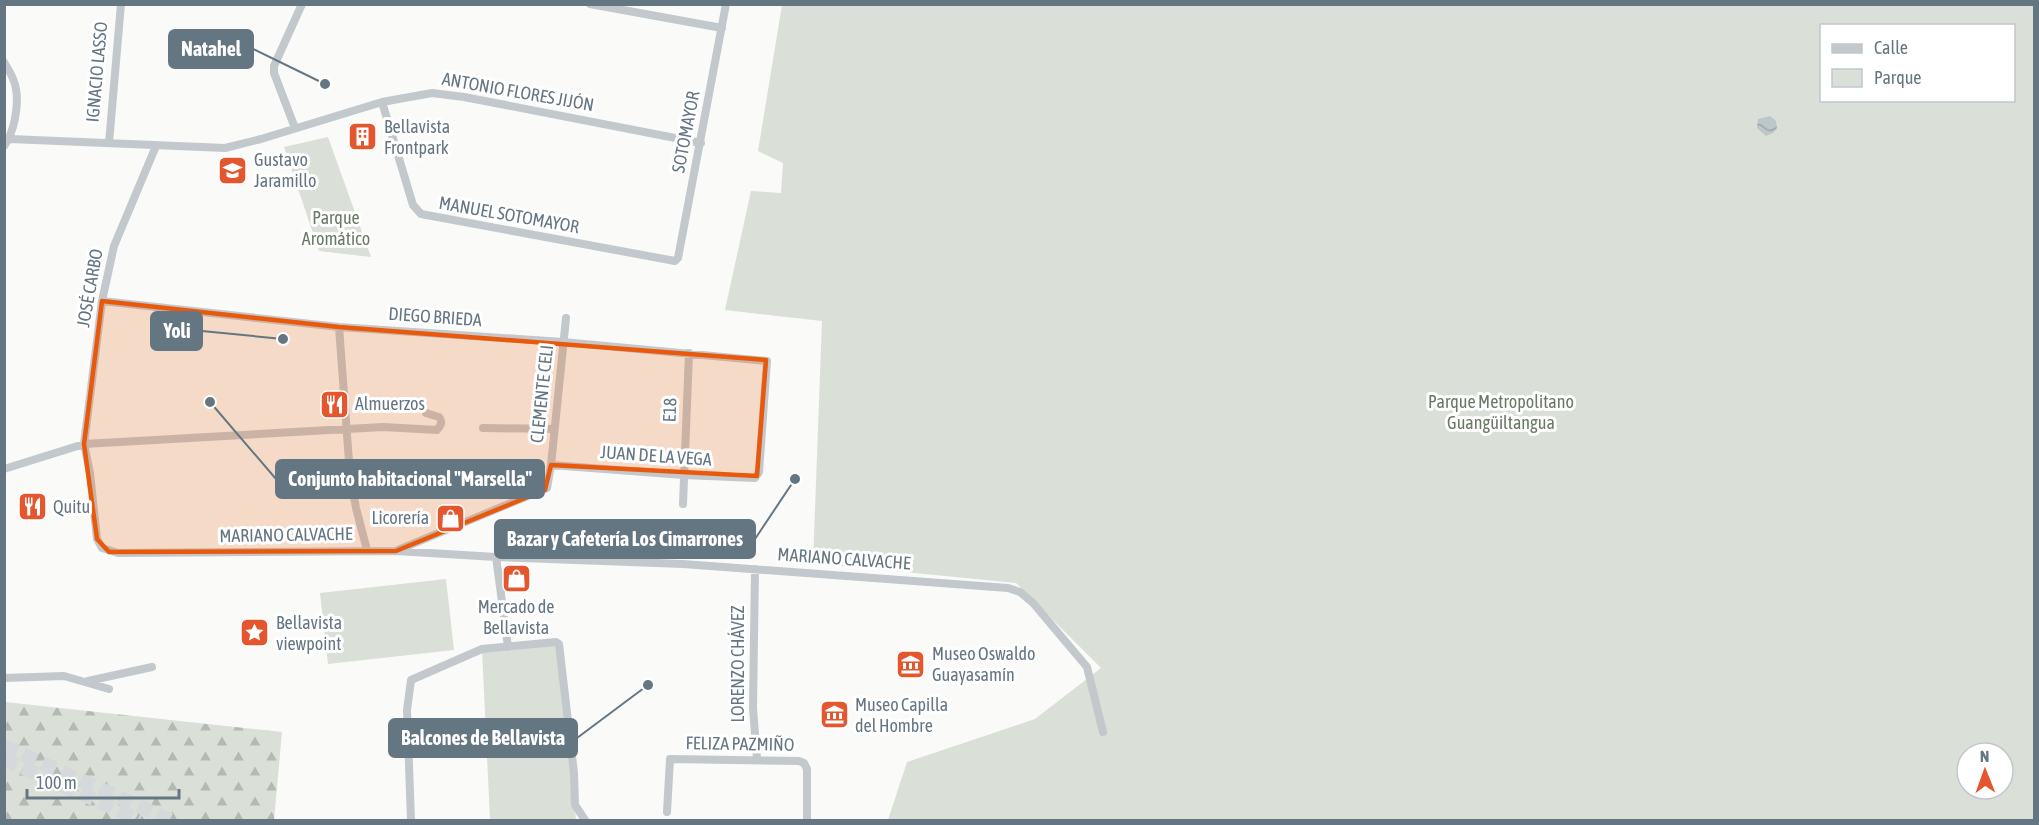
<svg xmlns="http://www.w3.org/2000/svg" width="2039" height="825" viewBox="0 0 2039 825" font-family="'Asap Condensed',sans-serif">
<defs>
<pattern id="forest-firs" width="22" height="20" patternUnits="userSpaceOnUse" patternTransform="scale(1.5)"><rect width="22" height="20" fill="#dadfd7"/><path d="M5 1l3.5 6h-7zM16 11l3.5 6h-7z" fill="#b4b9b4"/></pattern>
<pattern id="water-waves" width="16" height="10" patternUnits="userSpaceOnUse" patternTransform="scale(1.5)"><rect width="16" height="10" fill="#bbc7cb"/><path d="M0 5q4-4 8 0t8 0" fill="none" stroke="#9ca6aa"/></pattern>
</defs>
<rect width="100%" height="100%" fill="#fafaf8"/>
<path fill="#dadfd7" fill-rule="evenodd" d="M782 5H2034V820H888L907 762 1035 719 1101 668 1016 583 813 563 822 321 725 310 751 191 781 193 783 163 758 151ZM1822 26H2014V100H1822ZM1967 753H2003V789H1967Z
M328 137 371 257 319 251 284 147Z
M446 579 454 650 328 664 320 593Z
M559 644 576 820H490L482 649Z"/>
<path fill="url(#forest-firs)" d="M5 702 282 732 274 820H5Z"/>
<path fill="url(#water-waves)" d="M1770 116 1776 121 1777 129 1773 133 1766 136 1757 128 1758 119Z"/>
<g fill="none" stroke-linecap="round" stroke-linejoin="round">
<path stroke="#d5d9db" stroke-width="14" stroke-dasharray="14 7" stroke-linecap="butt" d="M4 746 170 820
M4 759 140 820"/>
<path stroke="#c3c8cc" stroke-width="8" d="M590 4 722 28
M4 62C9 70 15 80 16 89 19 106 14 133 4 146
M382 102 413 205 421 214 675 261 678 258 726 4
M295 128 274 73V66L302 4
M10 139 225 148 261 139 382 102 432 93 464 97 701 143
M109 143 121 4
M156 146 114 246 102 301 84 444 90 473 97 539 102 548 118 553 396 551 496 557 683 564 1008 588 1020 592 1033 603 1087 667 1103 732
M102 301 339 327 563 342 767 361 759 472 755 478 684 475 551 465
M339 327 350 475 356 508 367 550
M483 428 554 429
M4 469 84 444 383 427 437 430C441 425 443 422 439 417L426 413
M683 504 689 353
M398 550 547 488 551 465 566 318
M496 557 508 647
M755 569 753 708 757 759
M4 678 64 676 109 689
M88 681 152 667
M667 812 670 759 799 761 804 763 807 769V820
M411 820 407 710 411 680 482 649 556 642 559 644 574 773 575 805 585 820"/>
</g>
<path fill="#e8590c" fill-opacity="0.2" stroke="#e8590c" stroke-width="4.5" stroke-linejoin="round" d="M102 301 339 327 766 360 757 476 551 465 545 490 396 551 109 552 97 539 84 444Z"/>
<defs>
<symbol id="building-square" viewBox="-11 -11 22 22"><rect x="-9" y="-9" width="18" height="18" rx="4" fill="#e4572e" stroke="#fff"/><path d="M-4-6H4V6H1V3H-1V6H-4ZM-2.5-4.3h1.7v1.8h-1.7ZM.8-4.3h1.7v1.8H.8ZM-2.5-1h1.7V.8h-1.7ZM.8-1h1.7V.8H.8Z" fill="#fff"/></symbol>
<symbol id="school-square" viewBox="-11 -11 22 22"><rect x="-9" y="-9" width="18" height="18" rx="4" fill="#e4572e" stroke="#fff"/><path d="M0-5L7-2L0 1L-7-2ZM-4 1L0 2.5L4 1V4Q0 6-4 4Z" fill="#fff"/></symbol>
<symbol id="restaurant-square" viewBox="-11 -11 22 22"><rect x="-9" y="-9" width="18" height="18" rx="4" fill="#e4572e" stroke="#fff"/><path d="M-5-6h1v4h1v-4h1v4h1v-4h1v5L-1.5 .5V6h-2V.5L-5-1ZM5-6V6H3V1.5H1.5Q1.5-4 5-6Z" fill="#fff"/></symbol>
<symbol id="shop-square" viewBox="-11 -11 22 22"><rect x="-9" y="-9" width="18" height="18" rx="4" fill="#e4572e" stroke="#fff"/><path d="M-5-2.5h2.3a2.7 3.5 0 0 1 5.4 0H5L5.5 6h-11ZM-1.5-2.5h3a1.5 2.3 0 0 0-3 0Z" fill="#fff"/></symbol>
<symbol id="sight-square" viewBox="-11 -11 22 22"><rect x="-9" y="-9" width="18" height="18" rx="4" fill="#e4572e" stroke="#fff"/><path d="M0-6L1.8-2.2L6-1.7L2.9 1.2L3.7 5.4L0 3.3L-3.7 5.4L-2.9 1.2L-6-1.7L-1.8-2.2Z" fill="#fff"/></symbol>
<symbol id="museum-square" viewBox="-11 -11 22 22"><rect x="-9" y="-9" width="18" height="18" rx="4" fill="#e4572e" stroke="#fff"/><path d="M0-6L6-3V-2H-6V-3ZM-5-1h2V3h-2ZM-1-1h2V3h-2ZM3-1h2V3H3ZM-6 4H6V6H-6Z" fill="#fff"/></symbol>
</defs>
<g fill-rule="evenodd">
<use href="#building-square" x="346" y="120" width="33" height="33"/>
<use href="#school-square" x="216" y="154" width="33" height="33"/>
<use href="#restaurant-square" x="318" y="388" width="33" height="33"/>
<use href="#restaurant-square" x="16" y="490" width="33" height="33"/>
<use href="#shop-square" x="434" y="502" width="33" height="33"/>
<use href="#shop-square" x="500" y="562" width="33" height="33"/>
<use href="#sight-square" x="238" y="616" width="33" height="33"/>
<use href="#museum-square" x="894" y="648" width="33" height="33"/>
<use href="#museum-square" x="818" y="698" width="33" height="33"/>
</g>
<g text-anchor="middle" stroke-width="6" stroke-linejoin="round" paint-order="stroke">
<g font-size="18" fill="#657683" stroke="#fff">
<text transform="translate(97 72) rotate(-85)" y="6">IGNACIO LASSO</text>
<text transform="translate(518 92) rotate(10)" y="6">ANTONIO FLORES JIJÓN</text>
<text transform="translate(686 132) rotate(-79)" y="6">SOTOMAYOR</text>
<text transform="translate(509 215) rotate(10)" y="6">MANUEL SOTOMAYOR</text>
<text transform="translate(90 288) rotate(-80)" y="6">JOSÉ CARBO</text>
<text transform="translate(435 317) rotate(4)" y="6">DIEGO BRIEDA</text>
<text transform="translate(542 394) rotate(-84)" y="6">CLEMENTE CELI</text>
<text transform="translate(670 410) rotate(-88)" y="6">E18</text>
<text transform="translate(656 456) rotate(4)" y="6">JUAN DE LA VEGA</text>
<text transform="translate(286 535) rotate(-1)" y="6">MARIANO CALVACHE</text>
<text transform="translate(844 559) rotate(4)" y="6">MARIANO CALVACHE</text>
<text transform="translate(738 664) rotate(-90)" y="6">LORENZO CHÁVEZ</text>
<text transform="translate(740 744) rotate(1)" y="6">FELIZA PAZMIÑO</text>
</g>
<g font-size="18" fill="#657683" stroke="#fff" text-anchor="start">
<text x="384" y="133">Bellavista<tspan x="384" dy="21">Frontpark</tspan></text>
<text x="254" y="166">Gustavo<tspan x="254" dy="21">Jaramillo</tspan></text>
<text x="355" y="410">Almuerzos</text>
<text x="53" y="513">Quitu</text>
<text x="429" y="524" text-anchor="end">Licorería</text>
<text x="516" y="613" text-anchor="middle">Mercado de<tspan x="516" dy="21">Bellavista</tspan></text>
<text x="276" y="629">Bellavista<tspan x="276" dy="21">viewpoint</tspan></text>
<text x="932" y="660">Museo Oswaldo<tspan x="932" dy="21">Guayasamín</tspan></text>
<text x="855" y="711">Museo Capilla<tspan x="855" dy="21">del Hombre</tspan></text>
</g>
<g font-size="18" fill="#687a64" stroke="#fff">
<text x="336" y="224">Parque<tspan x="336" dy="21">Aromático</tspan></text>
<text x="1501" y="408">Parque Metropolitano<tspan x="1501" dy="21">Guangüiltangua</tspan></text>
</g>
</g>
<path fill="none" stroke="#657683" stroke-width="2" d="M325 84L253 49M283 339L202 331M210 402L276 479M795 479L755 539M648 685L577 738"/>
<g fill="#657683" stroke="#fff" stroke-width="2">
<circle cx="325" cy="84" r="6"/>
<circle cx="283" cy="339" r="6"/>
<circle cx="210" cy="402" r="6"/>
<circle cx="795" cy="479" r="6"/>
<circle cx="648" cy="685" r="6"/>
</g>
<g fill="#657683" stroke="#657683" stroke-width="2">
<rect x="169" y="30" width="84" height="38" rx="6"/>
<rect x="151" y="312" width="51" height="38" rx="6"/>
<rect x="276" y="460" width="268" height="38" rx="6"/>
<rect x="495" y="520" width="260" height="38" rx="6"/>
<rect x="389" y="719" width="188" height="38" rx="6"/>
</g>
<g font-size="20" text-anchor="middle" font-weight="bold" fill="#fff">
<text x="211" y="56">Natahel</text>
<text x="177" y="338">Yoli</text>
<text x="410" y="486">Conjunto habitacional "Marsella"</text>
<text x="625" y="546">Bazar y Cafetería Los Cimarrones</text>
<text x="483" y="745">Balcones de Bellavista</text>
</g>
<rect width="2039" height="825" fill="none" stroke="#657683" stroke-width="12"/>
<rect x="1820" y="24" width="195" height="78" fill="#ffffff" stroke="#c1c8cd" stroke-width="1.5"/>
<rect x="1832" y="44" width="30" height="9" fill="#c3c8cc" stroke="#c1c8cd" stroke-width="1.5"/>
<text x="1874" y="54" font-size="18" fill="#657683">Calle</text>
<rect x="1832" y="69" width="30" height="18" fill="#dadfd7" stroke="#c1c8cd" stroke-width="1.5"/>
<text x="1874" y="84" font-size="18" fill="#657683">Parque</text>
<g transform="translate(1985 771) rotate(359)"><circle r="28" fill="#ffffff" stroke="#c1c8cd" stroke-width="1.5"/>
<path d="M0-4.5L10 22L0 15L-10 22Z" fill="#e4572e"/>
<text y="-9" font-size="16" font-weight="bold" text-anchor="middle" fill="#657683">N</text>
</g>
<path d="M27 789v9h152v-9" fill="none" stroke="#657683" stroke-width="3"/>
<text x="36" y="789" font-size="18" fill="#657683" stroke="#ffffff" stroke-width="4.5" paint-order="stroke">100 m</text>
</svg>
